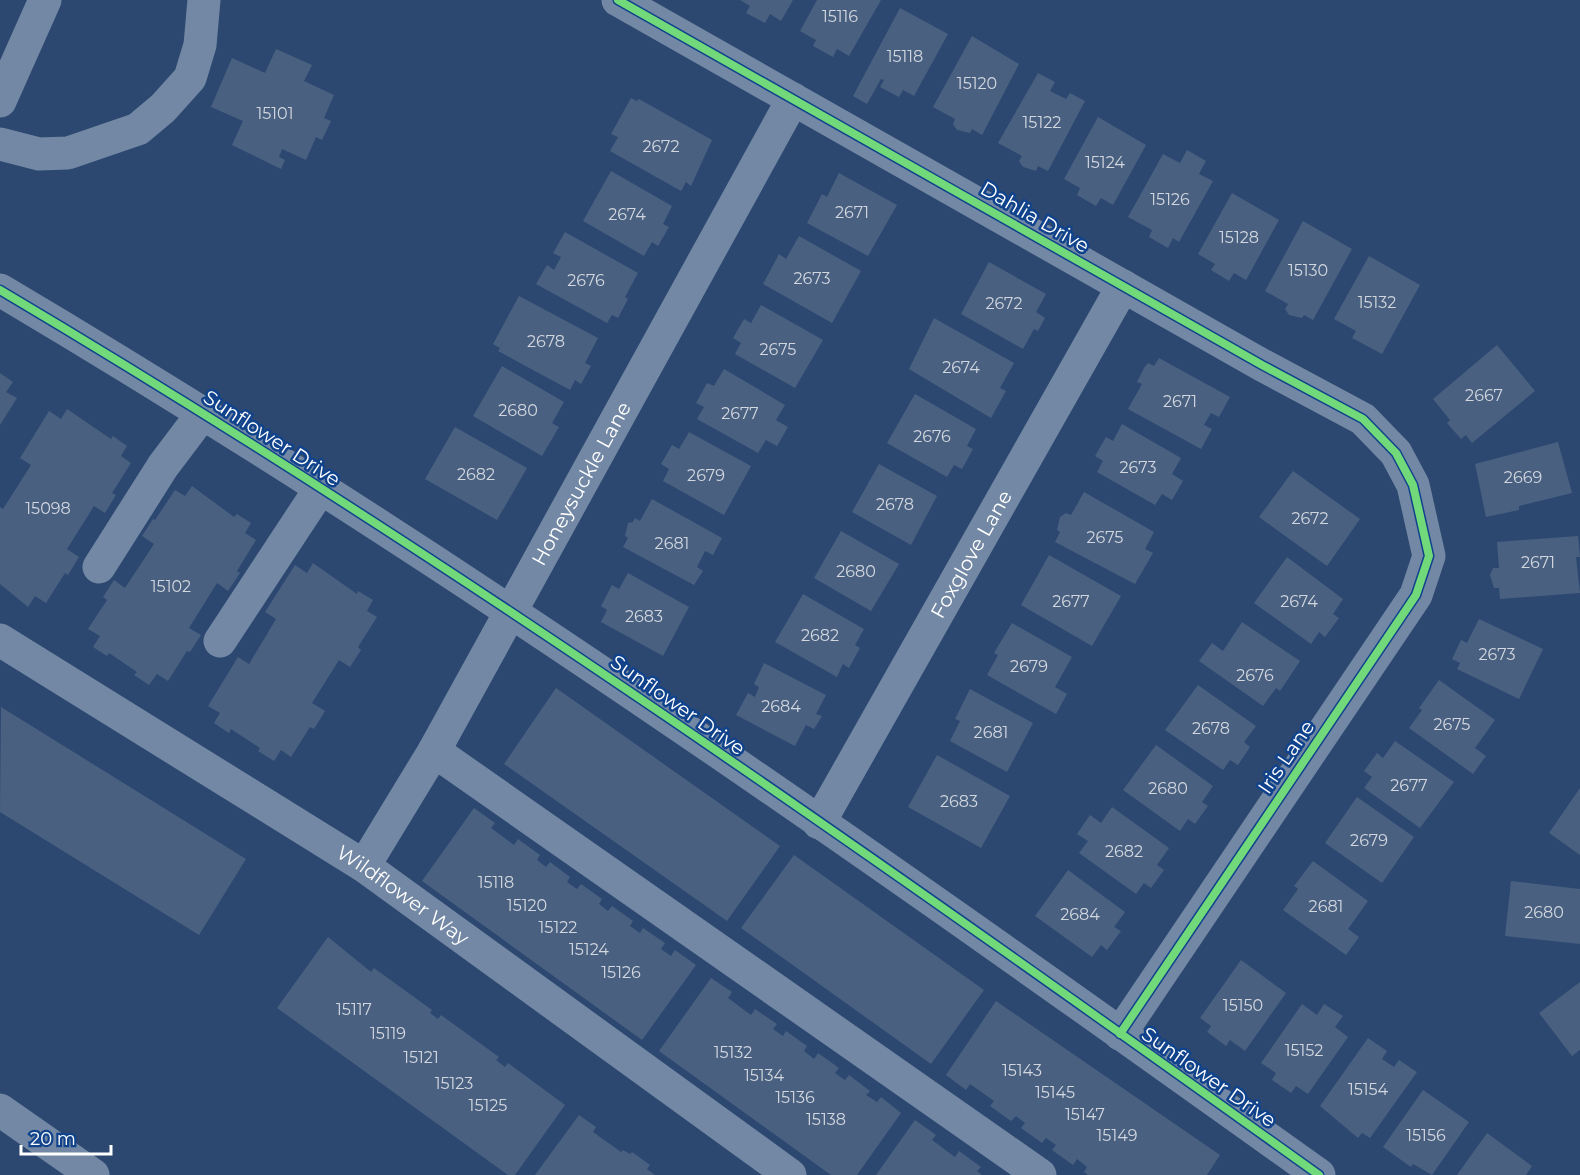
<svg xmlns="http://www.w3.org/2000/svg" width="1580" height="1175" viewBox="0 0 1580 1175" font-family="Montserrat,sans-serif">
<rect width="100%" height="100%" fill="#2c4870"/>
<path fill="#496080" d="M740 0H793L781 21 770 14 765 23 746 13 750 6Z
M817 0H881L849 56 837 49 833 57 813 46 816 40 800 31Z
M900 8 948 34 914 96 903 90 899 97 880 87 884 80 881 79 867 104 853 96Z
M972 36 1019 64 982 135 972 129 970 133 957 130 953 124 955 119 933 107Z
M276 49 312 65 304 81 334 95 324 118 331 121 322 140 316 137 306 160 282 149 279 157 285 160 281 169 232 145 243 121 211 107 232 58 265 73Z
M1038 73 1055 82 1050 91 1066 99 1070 93 1085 101 1048 171 1038 166 1036 171 1023 167 1019 161 1022 156 998 143Z
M631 98 637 101 639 99 712 140 691 186 686 182 681 191 610 151 618 137 611 134Z
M1098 117 1146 145 1113 205 1101 198 1096 206 1077 195 1080 188 1064 179Z
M1187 150 1206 161 1199 174 1213 181 1179 242 1173 238 1168 248 1149 237 1152 230 1128 217 1163 154 1180 163Z
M611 171 672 206 663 224 669 227 658 246 652 242 644 256 583 221Z
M839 173 897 205 868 256 807 223 822 194 827 197Z
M1232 193 1279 220 1246 280 1234 273 1229 281 1211 270 1215 264 1198 254Z
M1303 221 1352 249 1313 320 1304 315 1302 318 1289 315 1285 309 1288 304 1265 291Z
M565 232 638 273 625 297 628 299 618 318 612 315 607 323 536 284 547 265 554 270 561 257 553 253Z
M799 236 861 271 832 323 763 284 779 254 786 259Z
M1369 256 1420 285 1382 354 1352 338 1356 331 1334 319Z
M989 262 1046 294 1036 312 1045 318 1038 331 1034 329 1023 349 961 314Z
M519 296 598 338 585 363 591 366 581 384 575 380 570 390 498 351 500 348 493 344Z
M761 305 823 340 795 388 735 354 741 343 733 338 744 319 751 323Z
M934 318 1014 363 1000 388 1006 391 991 418 909 369Z
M1497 345 1535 391 1472 443 1466 435 1461 439 1447 423 1450 420 1433 399Z
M1159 358 1230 397 1219 417 1211 413 1204 425 1212 429 1201 449 1128 409 1142 384 1137 382 1144 368 1148 363 1154 366Z
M502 366 564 402 552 423 559 427 542 456 473 416Z
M724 369 785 405 776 420 788 427 777 446 766 440 758 453 697 419 704 407 696 403 707 383 714 386Z
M0 373 13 382 6 392 17 398 0 425Z
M915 394 976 429 967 446 973 449 962 469 954 465 947 477 887 443Z
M67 409 111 439 113 436 127 446 121 456 131 463 112 493 116 495 105 513 94 506 67 549 79 557 68 575 65 573 46 603 35 596 28 607 0 584V507L3 509 31 465 20 458 49 411 61 419Z
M1122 424 1181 458 1172 474 1183 481 1172 500 1162 494 1155 505 1097 472 1103 461 1095 456 1106 437 1113 441Z
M455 427 527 468 497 520 425 479Z
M689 432 751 466 724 515 663 481 669 469 661 464 672 445 679 449Z
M1558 442 1572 493 1519 506V510L1486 517 1475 464Z
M879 464 937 496 911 545 852 512Z
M1293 471 1360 519 1327 566 1259 517Z
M192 486 234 517 237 514 251 523 245 533 256 540 237 571 240 573 228 591 217 583 189 628 201 635 190 652 187 651 168 681 157 674 149 685 134 675 137 672 109 653 107 656 93 647 100 636 88 629 107 600 103 597 114 580 125 588 154 544 142 536 153 519 155 520 175 490 185 496Z
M1084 492 1154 532 1145 549 1153 553 1135 584 1055 542 1060 532 1057 530 1060 517 1066 513 1071 515Z
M652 499 722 538 713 555 705 551 697 567 703 571 694 585 623 547 628 538 625 536 628 523 633 522 635 518 640 521Z
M841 531 899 564 871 611 814 578Z
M1578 536 1580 557H1576L1580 593 1500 599 1499 588H1494L1490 575 1493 568H1499L1497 542Z
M1049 555 1121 596 1092 646 1021 605Z
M1287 557 1343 599 1333 614 1339 618 1325 637 1319 632 1311 644 1254 603Z
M313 563 357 594 358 591 373 600 367 611 377 617 358 647 361 650 350 667 339 660 312 703 325 711 314 729 310 727 291 757 281 750 274 761 258 751 260 748 231 729 229 733 214 723 220 713 208 706 238 657 249 664 276 619 265 612 295 565 307 573Z
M628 573 689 607 663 656 601 622 607 610 601 606 612 585 619 589Z
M803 594 864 629 855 645 860 648 849 668 843 664 837 677 775 642Z
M1479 619 1543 649 1519 699 1457 669 1460 663 1452 659 1461 640 1467 643Z
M1242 622 1300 661 1280 691 1276 688 1263 706 1199 661 1212 643 1223 651Z
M1012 623 1072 657 1055 687 1067 694 1056 714 987 675 998 655 994 653Z
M764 663 826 695 816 714 822 716 814 729 806 725 795 746 736 715 748 693 755 697 759 687 754 684Z
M1439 680 1495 720 1475 748 1486 756 1473 774 1409 728 1422 710 1419 708Z
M1198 685 1256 726 1244 742 1250 747 1238 765 1230 760 1223 770 1165 730Z
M556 688 780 846 727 921 504 764Z
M970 689 1033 723 1007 772 950 741 960 721 955 719Z
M1 707 246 859 199 935 0 812Z
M1395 741 1454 782 1420 828 1364 788 1372 777 1364 771 1377 753 1383 758Z
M1156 745 1213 786 1202 802 1208 806 1195 824 1188 819 1180 831 1123 790Z
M937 755 1010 796 981 848 908 807Z
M1580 788V855L1549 833Z
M1357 797 1414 837 1382 883 1325 843Z
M1112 807 1169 848 1157 865 1164 870 1151 888 1144 883 1136 894 1079 853 1088 841 1077 834 1090 815 1101 823Z
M474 808 495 823 491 828 514 845 518 839 540 855 537 860 546 867 550 862 570 877 567 882 577 889 581 884 602 899 599 904 608 911 612 906 633 921 630 926 640 933 643 928 665 943 661 949 671 956 675 950 696 965 642 1040 422 881Z
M794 855 984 990 931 1064 741 928Z
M1313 861 1368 901 1348 929 1359 937 1346 955 1283 910 1298 889 1294 886Z
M1068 870 1125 912 1114 927 1121 931 1107 950 1101 945 1092 957 1035 916Z
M1511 881 1580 889V944L1505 936Z
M328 937 371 972 374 968 432 1010 430 1013 438 1019 441 1015 499 1057 496 1060 505 1067 508 1063 565 1105 515 1175H508L277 1008Z
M1241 960 1286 993 1245 1051 1230 1040 1226 1046 1207 1032 1211 1026 1200 1018Z
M711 978 732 992 728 998 751 1015 755 1009 777 1024 773 1029 783 1036 786 1031 807 1046 804 1051 814 1059 818 1053 839 1068 835 1073 845 1080 849 1075 870 1091 866 1095 877 1102 881 1097 901 1113 857 1175H831L659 1051Z
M1580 982V1050L1572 1056 1539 1013Z
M996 1001 1220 1155 1207 1175H1088L1084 1172 1087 1167 1077 1159 1073 1165 1052 1150 1056 1145 1046 1138 1042 1143 1021 1128 1025 1123 1016 1116 1011 1121 990 1106 994 1101 970 1084 966 1090 946 1075Z
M1302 1004 1317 1015 1324 1004 1343 1016 1335 1027 1348 1037 1308 1094 1296 1086 1291 1093 1272 1080 1276 1073 1261 1063Z
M1368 1038 1387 1051 1382 1059 1394 1067 1399 1060 1417 1072 1370 1138 1362 1133 1358 1138 1320 1106Z
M1423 1090 1469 1122 1432 1175 1413 1164 1411 1167 1383 1147Z
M579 1115 596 1127 593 1132 621 1152 623 1150 630 1154 632 1152 650 1165 647 1169 655 1175H535Z
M915 1120 936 1135 932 1140 955 1157 959 1151 981 1167 977 1171 982 1175H876Z
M1487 1133 1532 1166 1526 1175H1457Z"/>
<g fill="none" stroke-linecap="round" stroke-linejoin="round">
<g stroke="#7388a4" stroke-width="33">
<path d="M618 0 1262 365 1363 419 1396 453 1413 485 1429 556 1416 595 1120 1034"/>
<path d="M0 101 45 0"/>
<path d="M0 144 39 154 68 153 138 129 163 108 190 78 200 45 204 0"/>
<path d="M0 290C456 560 888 867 1319 1175"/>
<path d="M99 567 163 466 203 413"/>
<path id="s1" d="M0 640 364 866 790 1175"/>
<path d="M220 641 320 489"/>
<path d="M434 751 1040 1175"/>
<path id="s2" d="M819 823 1123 286"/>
<path id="s3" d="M364 866 434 751 793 99"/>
<path d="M0 1110 93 1175"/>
</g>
<defs>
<path id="cycleway" d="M618 0 1262 365 1363 419 1396 453 1413 485 1429 556 1416 595 1120 1034
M0 290C456 560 888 867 1319 1175"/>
</defs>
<use href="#cycleway" stroke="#10438c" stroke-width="11"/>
<use href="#cycleway" stroke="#71d979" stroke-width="8"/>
</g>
<g text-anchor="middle" stroke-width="5" stroke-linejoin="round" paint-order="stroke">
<g font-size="16" fill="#d2d7df">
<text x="840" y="22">15116</text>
<text x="905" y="62">15118</text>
<text x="977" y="89">15120</text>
<text x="275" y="119">15101</text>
<text x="1042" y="128">15122</text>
<text x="661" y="152">2672</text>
<text x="1105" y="168">15124</text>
<text x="1170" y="205">15126</text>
<text x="852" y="218">2671</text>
<text x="627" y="220">2674</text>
<text x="1239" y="243">15128</text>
<text x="1308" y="276">15130</text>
<text x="812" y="284">2673</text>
<text x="586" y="286">2676</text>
<text x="1377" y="308">15132</text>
<text x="1004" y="309">2672</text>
<text x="546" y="347">2678</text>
<text x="778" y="355">2675</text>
<text x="961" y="373">2674</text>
<text x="1484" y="401">2667</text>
<text x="1180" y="407">2671</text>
<text x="518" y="416">2680</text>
<text x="740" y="419">2677</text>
<text x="932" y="442">2676</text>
<text x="1138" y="473">2673</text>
<text x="476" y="480">2682</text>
<text x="706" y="481">2679</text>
<text x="1523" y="483">2669</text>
<text x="895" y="510">2678</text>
<text x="48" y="514">15098</text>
<text x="1310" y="524">2672</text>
<text x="1105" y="543">2675</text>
<text x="672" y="549">2681</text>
<text x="1538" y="568">2671</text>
<text x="856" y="577">2680</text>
<text x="171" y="592">15102</text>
<text x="1071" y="607">2677</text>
<text x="1299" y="607">2674</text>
<text x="644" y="622">2683</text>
<text x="820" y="641">2682</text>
<text x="1497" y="660">2673</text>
<text x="1029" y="672">2679</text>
<text x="1255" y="681">2676</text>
<text x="781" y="712">2684</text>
<text x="1452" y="730">2675</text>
<text x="1211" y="734">2678</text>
<text x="991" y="738">2681</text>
<text x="1409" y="791">2677</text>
<text x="1168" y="794">2680</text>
<text x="959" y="807">2683</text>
<text x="1369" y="846">2679</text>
<text x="1124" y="857">2682</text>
<text x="496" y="888">15118</text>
<text x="527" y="911">15120</text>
<text x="1326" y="912">2681</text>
<text x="1544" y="918">2680</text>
<text x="1080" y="920">2684</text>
<text x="558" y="933">15122</text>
<text x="589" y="955">15124</text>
<text x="621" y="978">15126</text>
<text x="1243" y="1011">15150</text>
<text x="354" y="1015">15117</text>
<text x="388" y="1039">15119</text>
<text x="1304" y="1056">15152</text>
<text x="733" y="1058">15132</text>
<text x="421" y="1063">15121</text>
<text x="1022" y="1076">15143</text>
<text x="764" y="1081">15134</text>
<text x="454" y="1089">15123</text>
<text x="1368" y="1095">15154</text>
<text x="1055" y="1098">15145</text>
<text x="795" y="1103">15136</text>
<text x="488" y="1111">15125</text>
<text x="1085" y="1120">15147</text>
<text x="826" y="1125">15138</text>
<text x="1117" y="1141">15149</text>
<text x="1426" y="1141">15156</text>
</g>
<g font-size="20" fill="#fff" stroke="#10438c">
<text transform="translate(1035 217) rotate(30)" y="7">Dahlia Drive</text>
<text transform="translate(272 438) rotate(33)" y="7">Sunflower Drive</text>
<text dy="7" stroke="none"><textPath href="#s3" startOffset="440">Honeysuckle Lane</textPath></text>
<text dy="7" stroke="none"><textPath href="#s2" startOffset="309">Foxglove Lane</textPath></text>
<text transform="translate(678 705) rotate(35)" y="7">Sunflower Drive</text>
<text transform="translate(1286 757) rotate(-56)" y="7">Iris Lane</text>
<text dy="7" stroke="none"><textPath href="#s1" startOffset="477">Wildflower Way</textPath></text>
<text transform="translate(1209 1077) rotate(35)" y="7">Sunflower Drive</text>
</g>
</g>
<path d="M21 1145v9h90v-9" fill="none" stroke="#ffffff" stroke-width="3"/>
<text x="30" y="1145" font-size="18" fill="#ffffff" stroke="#10438c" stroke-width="4.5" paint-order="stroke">20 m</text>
</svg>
